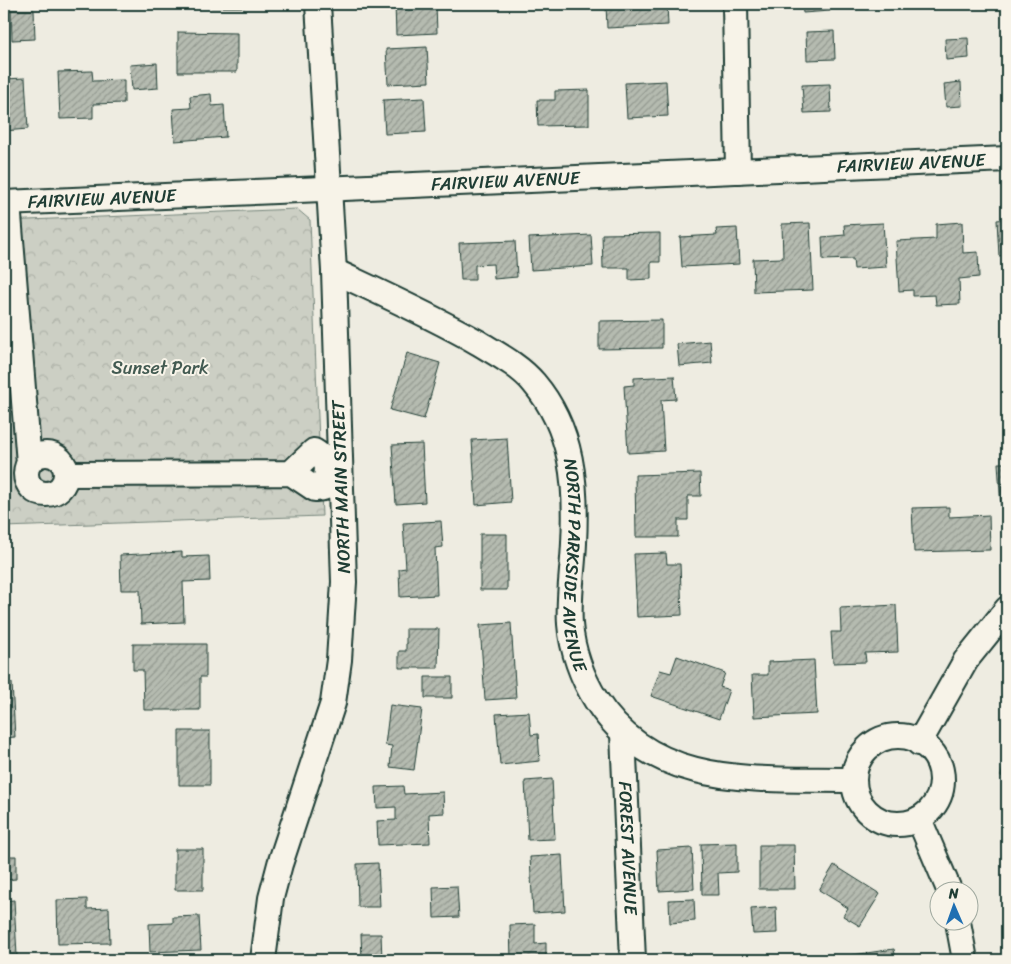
<svg xmlns="http://www.w3.org/2000/svg" width="1011" height="964" viewBox="0 0 1011 964" font-family="Sriracha,sans-serif">
<defs>
<pattern id="forest-crowns" width="20" height="18" patternUnits="userSpaceOnUse" patternTransform="scale(1.25)"><rect width="20" height="18" fill="#cccfc4"/><path d="M2 6a3 3 0 1 1 6 0M12 15a3 3 0 1 1 6 0" fill="none" stroke="#afb3a9"/></pattern>
<pattern id="building-hatch" width="6" height="6" patternUnits="userSpaceOnUse" patternTransform="scale(1.25)"><rect width="6" height="6" fill="#b5bbb0"/><path d="M-1 1l2-2M0 6l6-6M5 7l2-2" fill="none" stroke="#939990"/></pattern>
</defs>
<rect width="100%" height="100%" fill="#eeece1"/>
<filter id="ink" filterUnits="userSpaceOnUse"><feTurbulence type="fractalNoise" baseFrequency=".02" numOctaves="2"/><feDisplacementMap in="SourceGraphic" scale="10" xChannelSelector="R" yChannelSelector="G"/><feConvolveMatrix kernelMatrix="1 2 1 2 8 2 1 2 1" color-interpolation-filters="sRGB"/></filter>
<g filter="url(#ink)">
<path fill="url(#forest-crowns)" stroke="#76867c" d="M297 209 310 220 322 516 4 527V221Z"/>
<path fill="url(#building-hatch)" stroke="#1f3d34" d="M211 4H245V7H211Z
M395 4H436L437 33 396 35Z
M606 4H667L668 25 607 28Z
M802 4H830V11L803 13Z
M11 10H34L35 39 12 40Z
M834 31 835 59 807 60 806 32Z
M178 32 237 33V72H178Z
M968 38 969 58 946 60 945 39Z
M427 47 429 82 388 84 386 49Z
M157 63 158 88 132 90 130 65Z
M92 71 93 81 124 80V103L93 104V118L60 119 58 72Z
M25 78 28 129 4 131V79Z
M666 81 668 116 627 118 625 83Z
M961 82 962 106 946 107 944 84Z
M830 84 831 112 804 113 802 85Z
M589 90V125L538 126 537 100H555V91Z
M211 94 212 106 224 105 226 137 175 141 173 109 191 108 190 96Z
M424 98 426 132 385 134 383 100Z
M1007 219V255L999 256 997 220Z
M962 222 963 253 978 252 979 277 959 279 960 304 936 305 935 295 913 296V290L899 291 896 241 936 239V224Z
M810 223 813 290 754 292 753 259 783 258 782 224Z
M883 223 886 267 854 269 853 259 823 260 822 237 845 235 844 225Z
M737 228 739 264 682 267 680 237 717 235 716 229Z
M660 233V262H651V279L629 280V268H603L602 234Z
M591 235 593 266 531 270 529 238Z
M515 241 517 277 494 279 493 264 475 265V280H461L459 243Z
M662 320V348L599 349V321Z
M710 341 712 363 679 366 677 344Z
M407 353 440 363 424 419 390 410Z
M674 376 676 399 661 400 664 451 628 453 624 386 634 385V378Z
M507 438 511 502 476 505 472 440Z
M422 444 425 502 396 504 392 445Z
M998 463H1007V508H1001Z
M700 473 701 496H688V520H678V537H636L635 475Z
M949 507V517L989 515 990 550 914 552 912 508Z
M441 521 443 547 435 548 437 595 400 597 399 569 406 568 403 523Z
M480 534H507V590H480Z
M182 552V557L209 556 210 581 183 582 184 622 141 624 140 590H121L120 555Z
M666 553 667 564H680L682 615 637 617 634 554Z
M896 605 898 652 865 653 866 662 833 663 831 632H841L840 608Z
M511 623 516 698 485 700 480 625Z
M406 629H439L438 668H399V651H406Z
M133 644H206V677H200V710H144L143 670H133Z
M677 656 725 673 720 687 729 690 719 719 651 696 660 670 671 673Z
M814 660 817 714 754 717 752 675H768V662Z
M425 677H452V698H425Z
M4 683H12L15 737 4 738Z
M390 705 422 709 414 770 390 767 392 746 385 745Z
M529 712 531 735 538 734 540 761 500 765 496 714Z
M179 731H210V785H179Z
M1007 749V778L1001 776Z
M4 752H6L9 808H4Z
M552 779 555 839 528 840 525 781Z
M403 786 404 794 443 792 444 813 429 814 430 843 378 845 377 821 396 820V807L377 808 376 787Z
M737 843V872L718 873 719 895H702L701 844Z
M759 845H794L795 889H759Z
M692 848 694 889 659 891 657 850Z
M175 849H203V890H175Z
M562 855 565 911 533 913 530 857Z
M4 856H16V879L4 880Z
M378 863 380 907H358L357 864Z
M834 865 880 894 860 926 843 916 848 908 819 890Z
M457 886 459 917 434 918 433 887Z
M87 899V909L109 908 110 943 58 944 57 900Z
M694 899 695 921 670 923 669 900Z
M14 900 17 956H4V901Z
M776 907 777 933 753 934 751 909Z
M199 916 201 950 150 952 149 924 173 923V917Z
M535 924V944L546 943V959L570 960H511L510 925Z
M361 934H381L382 960H362Z
M894 949 896 960H854L853 955Z"/>
<g fill="none" stroke-linecap="round" stroke-linejoin="round">
<defs>
<g id="minor">
<path d="M735 4 738 171"/>
<path id="s1" d="M4 203 1007 159"/>
<path d="M8 203 29 463"/>
<path id="s2" d="M334 271C383 294 432 316 479 343 497 354 520 366 534 383 573 429 577 486 574 543 573 569 568 598 570 624 572 650 582 678 596 700 654 791 760 778 854 780"/>
<circle cx="46" cy="474" r="20"/>
<path d="M66 474 291 473 314 451C331 461 328 471 323 488L315 489 291 473"/>
<path id="s3" d="M623 734 633 960"/>
<circle cx="898" cy="780" r="44"/>
<path d="M919 743 966 660 1007 609"/>
<path d="M919 819 950 892"/>
<path d="M958 922 965 960"/>
<path d="M263 960 271 898 280 864 333 703 339 660 344 582 334 271 318 4"/>
</g>
</defs>
<use href="#minor" stroke="#1f3d34" stroke-width="28"/>
<use href="#minor" stroke="#f7f3e8" stroke-width="24"/>
</g>
</g>
<g text-anchor="middle" stroke-width="4" stroke-linejoin="round" paint-order="stroke">
<g font-size="18" fill="#1f3d34" stroke="#f7f3e8">
<text dy="6" stroke="none"><textPath href="#s1" startOffset="908">FAIRVIEW AVENUE</textPath></text>
<text dy="6" stroke="none"><textPath href="#s1" startOffset="502">FAIRVIEW AVENUE</textPath></text>
<text dy="6" stroke="none"><textPath href="#s1" startOffset="98">FAIRVIEW AVENUE</textPath></text>
<text transform="translate(341 487) rotate(-92)" y="6">NORTH MAIN STREET</text>
<text dy="6" stroke="none"><textPath href="#s2" startOffset="422">NORTH PARKSIDE AVENUE</textPath></text>
<text dy="6" stroke="none"><textPath href="#s3" startOffset="114">FOREST AVENUE</textPath></text>
</g>
<g font-size="18" fill="#425a51" stroke="#f7f3e8">
<text x="160" y="374">Sunset Park</text>
</g>
</g>
<rect width="1011" height="964" fill="none" stroke="#f7f3e8" stroke-width="20"/>
<rect x="10" y="10" width="991" height="944" fill="none" stroke="#1f3d34" stroke-width="2" filter="url(#ink)"/>
<g transform="translate(954 906) rotate(358)"><circle r="24" fill="#f7f3e8" stroke="#a1aaa0"/>
<path d="M0-4L9 19L0 12L-9 19Z" fill="#1f6fb2"/>
<text y="-8" font-size="14" font-weight="bold" text-anchor="middle" fill="#1f3d34">N</text>
</g>
</svg>
